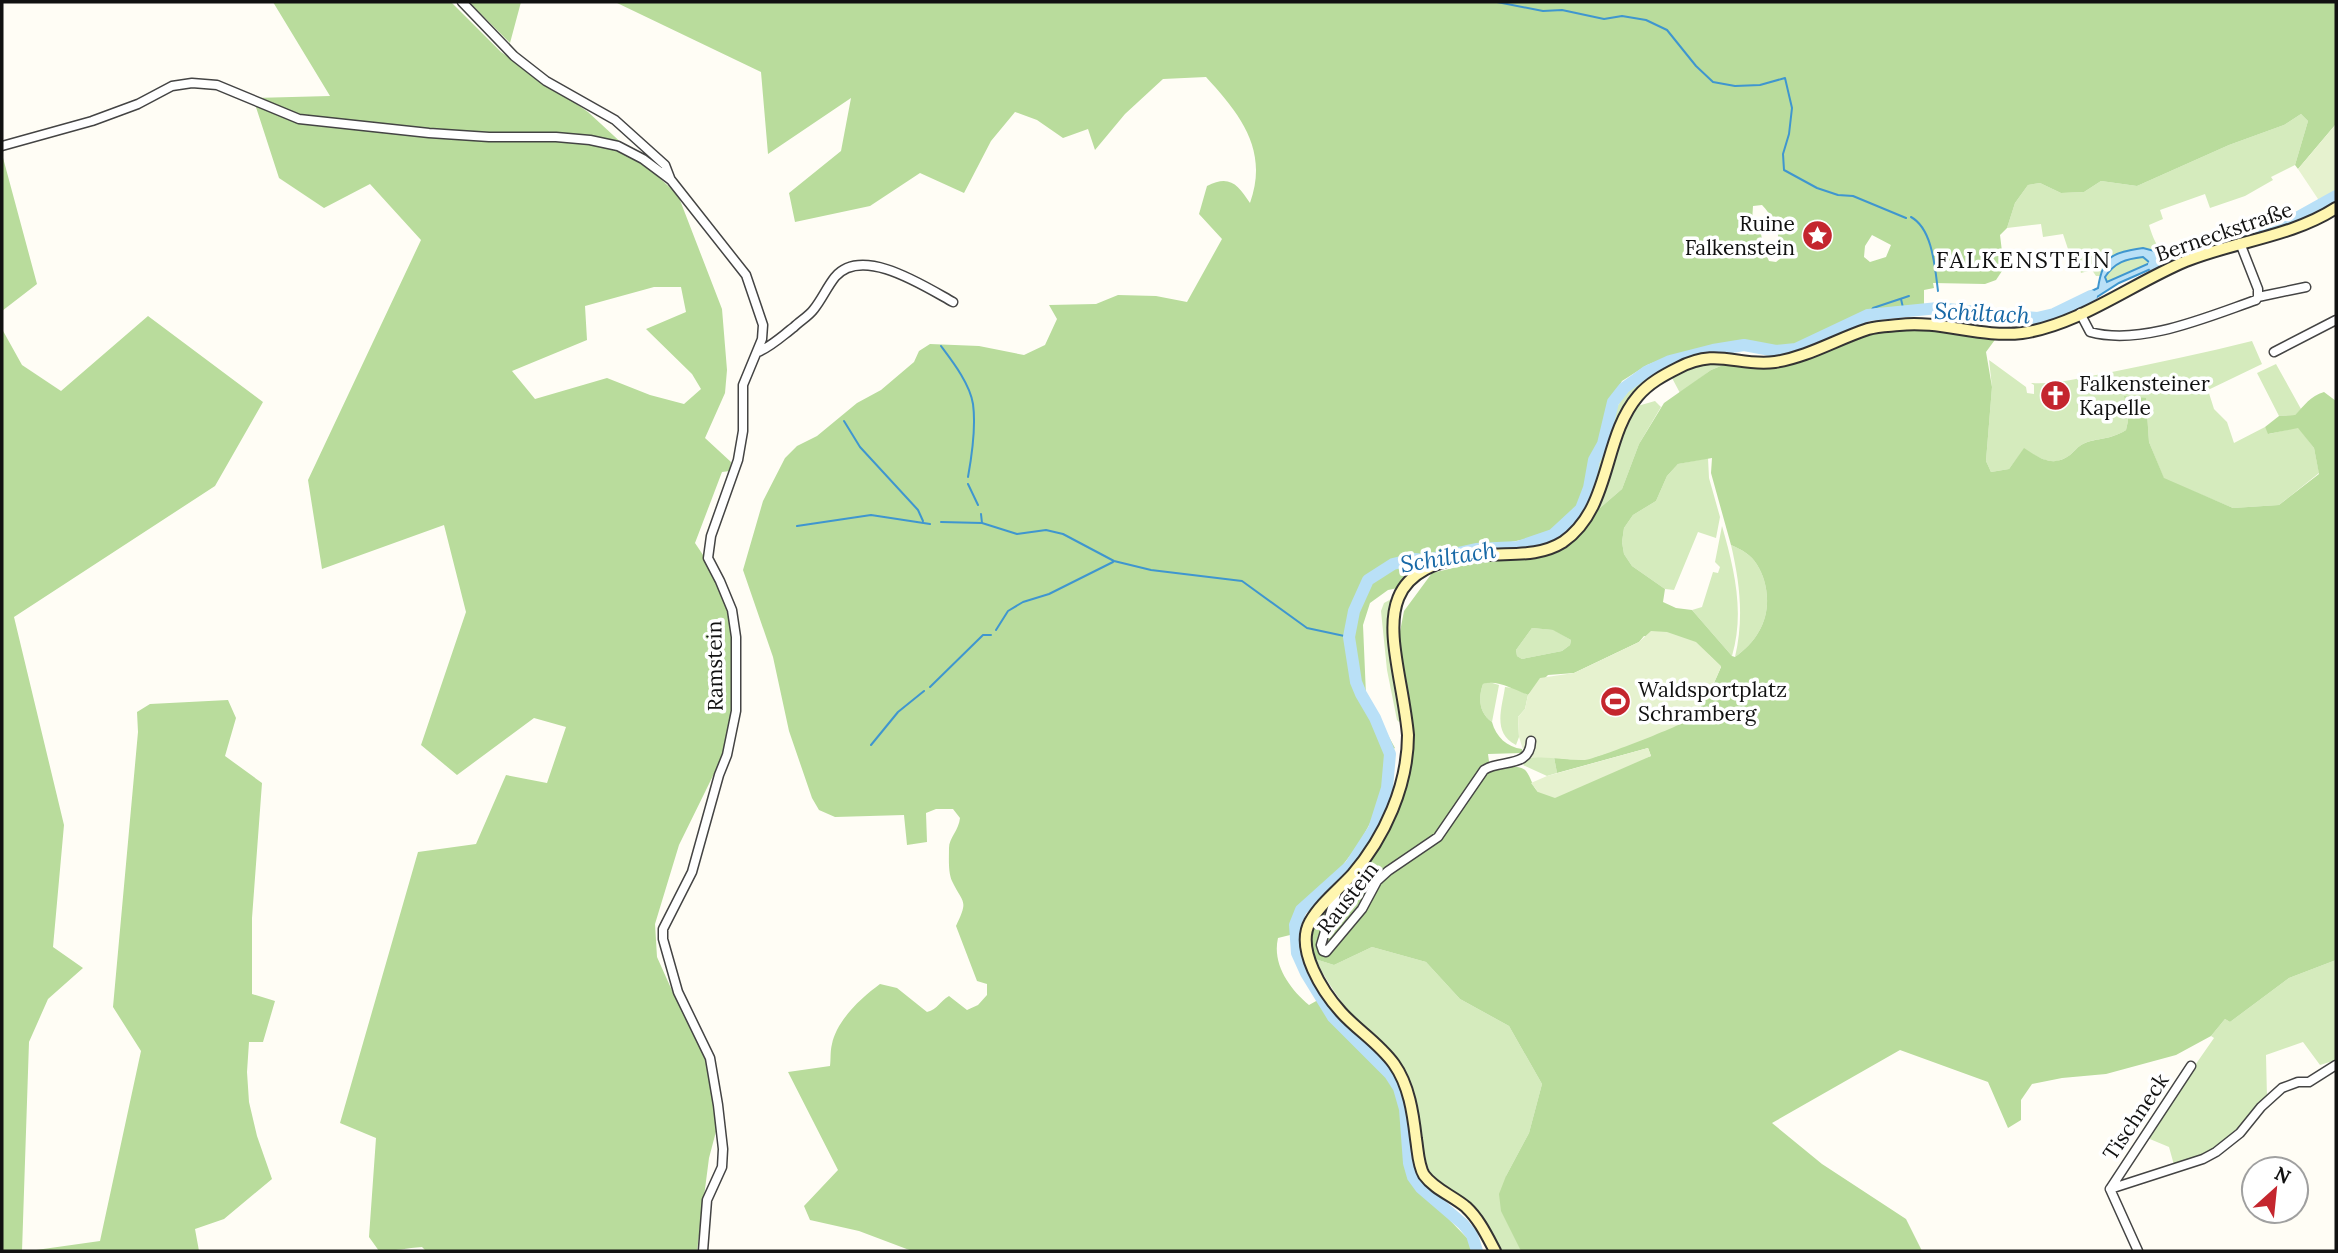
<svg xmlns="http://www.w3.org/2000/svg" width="2338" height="1253" viewBox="0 0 2338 1253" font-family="Lora,serif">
<rect width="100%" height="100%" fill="#fffdf5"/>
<path fill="#d5ebbd" d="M2301 114 2308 121 2295 165 2271 177 2273 180 2245 196 2210 208 2205 194 2160 210 2163 219 2149 225C2153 238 2156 247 2166 254L2143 249 2104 262 2100 276H2096L2092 270 2081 273 2075 252H2069L2063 234 2043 237 2041 224 2007 228 2015 203 2028 185 2040 183 2061 193 2084 192 2101 181 2137 186 2229 145 2284 125Z
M2143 257 2151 263 2107 282 2105 277C2116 262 2126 259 2143 257Z
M2252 341 2262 364 2208 390 2214 409 2227 422 2234 443 2265 427 2269 434 2298 427 2314 448 2319 473 2279 505 2233 508 2164 479 2149 442 2146 399 2124 396 2128 421 2126 430C2108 441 2097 437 2083 444 2078 446 2074 452 2070 455 2053 468 2039 458 2024 449L2009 469 1991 472 1986 461 1992 387 1989 360 2026 387 2027 393 2034 394V385L2031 383C2056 385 2083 377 2107 373 2156 363 2204 353 2252 341Z
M1718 362 1728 363 1711 370 1680 393 1672 378 1690 368Z
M1675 363 1676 365 1646 383 1595 488C1596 471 1601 457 1606 440 1608 434 1609 426 1612 419 1622 389 1647 375 1675 363Z
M2276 364 2301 409 2295 415 2279 416 2257 373Z
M1655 401 1661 407 1639 444 1622 489 1593 514 1634 407Z
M1708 458 1709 478 1720 517 1716 538 1698 532 1674 590 1665 589 1632 566 1624 554 1622 542 1624 528 1633 515 1656 501 1667 476 1678 464Z
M1722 526C1734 568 1745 612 1732 656L1692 610 1702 607 1713 572 1718 573 1720 567 1715 562Z
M1731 545C1736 547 1742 550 1746 553 1755 559 1761 570 1764 580 1773 611 1762 638 1735 657 1744 619 1740 583 1731 545Z
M1393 598 1389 618 1403 719 1399 722 1397 720 1387 670 1381 611 1384 603Z
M1532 628 1554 630 1571 640 1570 645 1562 651 1522 659 1517 656 1516 650Z
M1489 682 1499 685 1492 722C1479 713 1478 698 1483 684Z
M1505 687 1514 688 1528 695 1525 709 1518 717 1519 737 1516 745C1492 733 1502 708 1505 687Z
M1533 757H1554L1557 773 1547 776 1523 765 1526 759Z
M1372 947 1426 962 1460 999 1509 1026 1542 1084 1529 1133 1506 1176 1521 1251H1501L1491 1233 1434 1178C1415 1150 1418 1103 1402 1069 1393 1049 1373 1037 1358 1022 1341 1003 1327 982 1315 959L1334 965Z
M2336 960V1060L2320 1065 2303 1042 2266 1055 2267 1098 2241 1128 2214 1151 2174 1165 2169 1147 2145 1137 2214 1038 2211 1036 2225 1019 2230 1022 2289 978Z"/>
<path fill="#b9dc9c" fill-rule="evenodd" d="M273 2H451L501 52 588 112 678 195 722 309 727 370 725 393 705 438 731 462 730 471 722 472 695 543 733 600V735L679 845 655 924 657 957 674 995 710 1058 723 1105 709 1158 697 1251H426L422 1247C407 1248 395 1251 379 1251L369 1237 376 1138 340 1123 418 852 476 844 506 775 547 783 566 727 534 718 457 775 421 745 466 612 444 525 322 569 308 480 421 240 370 184 324 208 279 178 253 98 330 96ZM654 287H681L686 312 646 329 692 374 701 389 684 404 650 395 607 378 535 399 512 371 587 340 585 306Z
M469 2H521L510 43Z
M615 2H2336V124L2298 169 2295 165 2308 121 2301 114 2284 125 2229 145 2137 186 2101 181 2084 192 2061 193 2040 183 2028 185 2015 203 2007 228 2000 235 2004 268 1996 280 1985 284 1933 283 1934 288 1924 290V305L1880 313 1879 308 1865 310 1864 314 1803 343 1783 348 1733 342 1670 356 1647 365 1622 381 1610 401 1600 445 1590 459 1589 473 1582 498 1572 513 1558 527 1542 536 1511 542 1487 543 1425 559 1427 565 1404 580 1398 588 1388 590 1370 603 1363 625 1366 695 1395 748 1384 754C1389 802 1361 846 1330 880 1313 899 1290 904 1290 935L1278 938C1272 964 1289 988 1309 1005L1318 1000 1346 1035 1365 1050 1390 1076 1402 1110 1409 1178 1468 1239 1474 1251H912L859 1231 810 1220 804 1206 838 1170 788 1072 830 1066C831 1059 830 1051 832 1044 837 1020 861 998 880 984L897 988 927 1012C938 1009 940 1001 949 996L967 1010 978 1005 987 995V984L977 981 956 926C969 899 963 904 952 881 948 872 949 858 949 848 949 838 959 830 960 818L953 809H936L926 813 927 842 907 845 904 815 835 817 819 810 812 798 789 731 773 657 743 570 763 501 785 458 797 446 817 436 857 403 881 390 914 362 919 351 930 344 979 346 1024 355 1045 345 1057 319 1049 305 1096 304 1118 295 1156 296 1187 302 1222 239 1199 214 1207 186C1230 174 1238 185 1250 203 1269 150 1240 114 1206 77L1163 79 1125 114 1095 150 1088 129 1063 138 1037 120 1015 112 991 141 964 193 920 173 870 206 795 222 789 193 841 151 851 98 768 154 761 72ZM1762 205C1774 216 1782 242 1781 258L1776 262 1769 261C1763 248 1761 237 1760 223L1752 222 1753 206ZM1872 235 1891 245 1886 257 1870 262 1864 257 1865 246Z
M2 154 37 284 2 311Z
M148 316 263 402 215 486 14 617 64 825 53 947 83 968 48 999 29 1042 22 1251H2V329L22 365 61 391Z
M1899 327 1997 337 1986 352 1992 387 1986 461 1991 472 2009 469 2024 448C2039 458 2053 468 2070 455 2074 452 2078 446 2083 444 2098 437 2108 441 2126 430L2128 421 2124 396 2146 398 2149 442 2164 478 2233 508 2279 505 2319 474 2314 448 2298 428 2268 434 2265 427 2279 416 2295 415C2305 405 2310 396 2324 392L2336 401V960L2289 978 2230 1022 2225 1019 2211 1036 2176 1055 2106 1074 2062 1078 2032 1084 2021 1100V1120L2008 1128 1988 1082 1900 1050 1772 1123 1822 1164 1906 1219 1922 1251H1521L1501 1211 1499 1194 1506 1176 1529 1133 1542 1084 1509 1026 1460 999 1426 962 1372 947 1334 965 1315 959C1303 929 1315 920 1334 898L1336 907 1342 891 1368 862 1412 750 1413 730 1398 642 1404 611 1432 573 1491 559 1557 549 1575 538 1593 514 1622 489 1639 444 1664 403 1711 370 1728 363 1776 366 1868 333ZM1712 458 1711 473 1731 545C1736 547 1742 550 1746 553 1755 559 1761 570 1764 580 1773 611 1762 638 1735 657L1732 656 1692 610 1676 608 1663 602 1665 589 1632 566 1624 554 1622 542 1624 528 1633 515 1656 501 1667 476 1678 464ZM1532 628 1553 630 1571 640 1570 645 1562 651 1522 659 1517 656 1516 650ZM1644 636 1709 655 1721 667 1709 694 1606 753C1588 760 1574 761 1554 757L1557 773 1648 748 1651 756 1538 792C1532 786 1531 777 1526 771 1519 763 1499 769 1490 769L1488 754 1522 753V749C1507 747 1496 737 1492 722 1479 713 1478 698 1483 684 1497 679 1515 690 1528 695L1548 675 1574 673 1639 642Z
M228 700 236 718 225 756 262 783 252 918V994L275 1001 263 1042H249L247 1072 249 1102 257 1136 272 1179 224 1219 195 1229 199 1251H29L100 1241 141 1051 113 1007 138 732 137 712 150 704Z"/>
<path fill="#e6f2cf" d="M2336 124V190L2320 202 2298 169Z
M1651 631 1667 632 1696 642 1721 666C1718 677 1700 712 1692 718 1683 725 1596 759 1585 760 1565 761 1546 755 1526 759L1519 737 1518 717 1525 709 1528 695 1540 678 1574 673 1639 642Z
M1648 748 1651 756 1555 798 1538 792 1531 783 1547 776Z"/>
<path fill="#b9e0f7" stroke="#3f96cf" stroke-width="2" fill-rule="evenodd" d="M2143 248 2166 254 2169 261 2119 283 2086 304H2080L2075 299 2098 288C2103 255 2112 253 2143 248ZM2143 257 2150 263 2107 282 2105 277C2115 262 2126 259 2143 257Z"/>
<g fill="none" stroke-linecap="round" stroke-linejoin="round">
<path stroke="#3f96cf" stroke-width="2" d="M1497 2 1543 11 1562 10 1604 19 1622 16 1646 20 1667 30 1696 66 1713 82 1735 86 1760 85 1785 78 1792 108 1789 134 1783 154 1784 170 1817 188 1838 195 1853 196 1906 218
M1911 217C1933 229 1935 269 1938 291
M1901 299 1904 312
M1867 316 1873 308 1909 296
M941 346C953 362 970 384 973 404 976 426 972 455 968 477
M844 421 860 447 918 510 923 521
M968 484 978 505
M981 514 982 523
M941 522 982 523 1017 534 1046 530 1063 534 1114 561 1151 570 1242 581 1307 628 1349 637
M797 526 871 515 930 524
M996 630 1008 611 1023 602 1049 594 1113 562
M930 687 983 635H991
M871 745 898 712 924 691"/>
<path stroke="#b9e0f7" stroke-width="12" d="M2154 265 2204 243 2293 220 2336 196
M1477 1251 1472 1235 1463 1224 1421 1188 1413 1177 1409 1163 1405 1109 1399 1088 1390 1074 1333 1017 1306 973 1297 953 1295 925 1301 910 1350 866 1374 829 1387 788 1390 754 1375 718 1361 694 1356 682 1349 637 1354 611 1368 580 1393 564 1414 559 1426 560 1476 549 1518 547 1553 535 1581 509 1589 488 1594 460 1603 444 1613 402 1624 388 1646 372 1670 361 1713 350 1744 345 1776 351 1796 349 1868 315 1938 308 2037 318 2054 314 2091 296"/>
<defs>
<path id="minor" d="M462 2 514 56 546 81 615 120 665 165 670 178
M2 146 92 121 138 104 172 86 192 83 217 85 299 119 429 133 489 137H556L590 140 618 146 643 159 671 180 746 275 763 325 762 339 743 385V431L738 460 711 536 708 558 720 581 732 610 736 637V711L727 755 719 775 692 872 663 929V939L678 992 710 1058 718 1105 723 1149 722 1167 707 1200 703 1251
M2240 243 2258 289V297
M2080 313 2090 332C2141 346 2207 317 2256 300L2258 297 2306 287
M758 352C772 346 782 336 794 327 800 321 809 316 814 309 822 299 827 287 835 277 862 245 924 286 953 302
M2274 352 2336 320
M1337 891 1321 945 1323 951 1326 952 1362 909 1377 881 1388 871 1438 837 1484 770C1500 759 1530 769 1531 741
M2110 1189 2203 1159 2216 1152 2240 1133 2261 1107 2282 1088 2298 1082H2309L2336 1065
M2110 1189 2191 1066
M2110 1189 2138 1251"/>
<path id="secondary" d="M1495 1251C1487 1236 1479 1219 1466 1207 1453 1196 1434 1189 1424 1175 1418 1165 1418 1151 1416 1139 1413 1113 1409 1085 1394 1064 1379 1043 1357 1030 1341 1012 1323 992 1295 949 1310 922 1320 904 1338 890 1352 875 1385 837 1408 785 1408 735 1400 647 1353 565 1485 555 1512 553 1539 557 1563 542 1612 508 1602 438 1638 396 1649 383 1664 375 1678 368 1718 347 1737 367 1775 362 1808 357 1837 339 1868 329 1878 326 1889 326 1899 325 1940 320 1981 338 2022 333 2079 325 2133 283 2186 261 2236 241 2291 237 2336 208"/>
</defs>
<use href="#minor" stroke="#444" stroke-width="11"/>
<use href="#secondary" stroke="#333" stroke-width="14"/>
<use href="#minor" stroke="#fff" stroke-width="8"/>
<use href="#secondary" stroke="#fff6b0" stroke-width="10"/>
</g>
<defs>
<symbol id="sight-disc" viewBox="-11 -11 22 22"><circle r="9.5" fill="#c4262e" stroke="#fff"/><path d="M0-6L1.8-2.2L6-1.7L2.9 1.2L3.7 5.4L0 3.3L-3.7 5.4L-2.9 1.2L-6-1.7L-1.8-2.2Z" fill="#fff"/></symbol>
<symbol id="church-disc" viewBox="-11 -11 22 22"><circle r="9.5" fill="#c4262e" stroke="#fff"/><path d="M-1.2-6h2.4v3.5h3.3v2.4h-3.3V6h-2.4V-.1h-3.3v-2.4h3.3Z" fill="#fff"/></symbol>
<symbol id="stadium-disc" viewBox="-11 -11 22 22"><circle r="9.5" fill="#c4262e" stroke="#fff"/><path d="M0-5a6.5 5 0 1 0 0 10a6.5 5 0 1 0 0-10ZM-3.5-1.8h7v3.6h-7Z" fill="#fff"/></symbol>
</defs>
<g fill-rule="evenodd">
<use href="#sight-disc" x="1800" y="218" width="35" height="35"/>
<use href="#church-disc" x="2038" y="378" width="35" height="35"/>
<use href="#stadium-disc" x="1598" y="684" width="35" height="35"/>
</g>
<g text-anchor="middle" stroke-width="7" stroke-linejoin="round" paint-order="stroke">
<g font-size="21" fill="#111" stroke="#fff" text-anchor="start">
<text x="1795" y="231" text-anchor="end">Ruine<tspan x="1795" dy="24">Falkenstein</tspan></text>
<text x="2079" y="391">Falkensteiner<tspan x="2079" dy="24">Kapelle</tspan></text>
<text x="1638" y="697">Waldsportplatz<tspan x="1638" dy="24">Schramberg</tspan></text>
</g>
<g font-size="21" fill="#111" stroke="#fff">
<text transform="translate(2224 232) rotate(-19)" y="7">Berneckstraße</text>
<text transform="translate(715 666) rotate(-91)" y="7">Ramstein</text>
<text transform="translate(1348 898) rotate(-52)" y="7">Raustein</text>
<text transform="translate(2136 1117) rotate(-56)" y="7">Tischneck</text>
</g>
<g font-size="23" letter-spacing="2" fill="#111" stroke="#fff">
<text x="2024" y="268">FALKENSTEIN</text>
</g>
<g font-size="23" font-style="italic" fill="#1768a6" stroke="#fff">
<text transform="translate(1982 313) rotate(3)" y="8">Schiltach</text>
<text transform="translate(1448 557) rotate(-9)" y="8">Schiltach</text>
</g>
</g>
<rect width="2338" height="1253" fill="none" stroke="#111111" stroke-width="7"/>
<g transform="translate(2275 1190) rotate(27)"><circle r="33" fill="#ffffff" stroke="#a0a0a0" stroke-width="2"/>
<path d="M0-5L12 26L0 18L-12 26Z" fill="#c4262e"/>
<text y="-10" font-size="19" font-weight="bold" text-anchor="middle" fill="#111111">N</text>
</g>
</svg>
